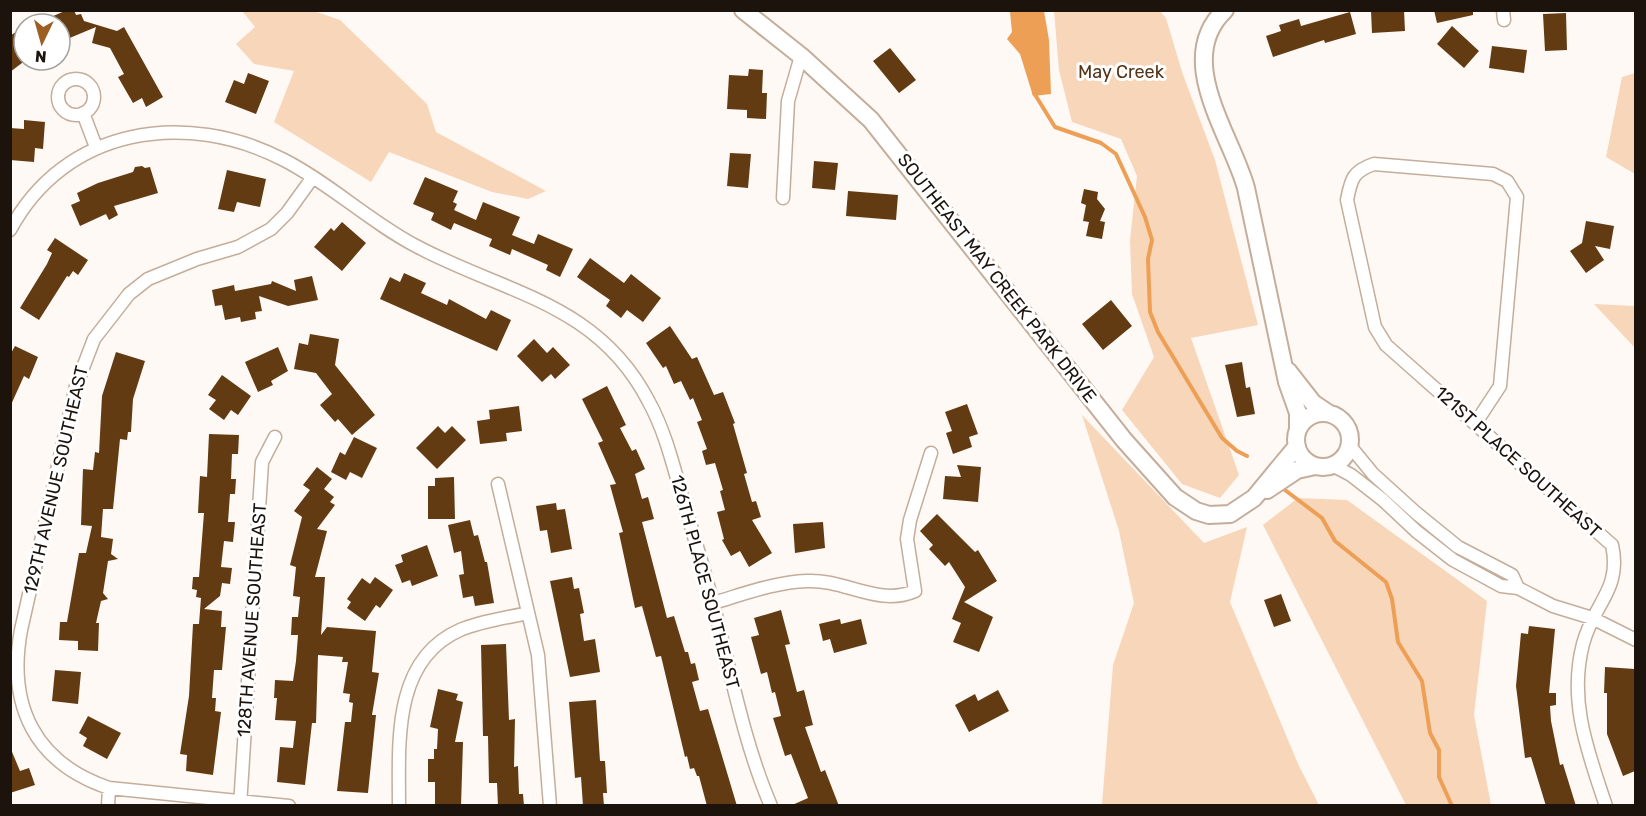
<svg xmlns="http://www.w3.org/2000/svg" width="1646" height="816" viewBox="0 0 1646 816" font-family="Rubik,sans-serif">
<rect width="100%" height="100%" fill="#fef9f5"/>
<path fill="#f8d6b9" d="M242 11H314L340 20 427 104 436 132 546 191 528 199 492 192 389 152 371 182 274 122 294 71 254 64 236 44 255 27Z
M1054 11H1160L1166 18 1182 72 1215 160 1258 325 1191 338 1239 475 1220 498 1182 484 1122 410 1154 357 1132 294 1130 240 1137 176 1121 139 1072 122 1059 70Z
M1635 73H1636L1635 174 1606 157 1622 77Z
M1594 304 1635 306V348Z
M1082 415 1204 543 1247 527 1230 602 1299 766 1319 805H1102L1113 665 1134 603 1119 531Z
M1298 498 1347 500 1487 601 1474 715 1491 805H1406L1263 525Z"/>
<path fill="#ed9f56" d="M1006 11H1044L1049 40 1051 94 1033 96 1020 54 1007 39 1012 32 1010 12Z"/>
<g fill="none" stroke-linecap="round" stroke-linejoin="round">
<path stroke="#ed9f56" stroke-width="4" d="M1034 93 1055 127 1101 143 1116 154 1145 217 1152 240 1148 259 1150 312 1158 332 1222 438 1237 451 1247 456
M1285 490 1322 518 1335 541 1386 582 1392 599 1398 642 1422 681 1430 733 1439 750V777L1452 806"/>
</g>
<path fill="#633b13" d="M67 10H74L76 15 81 14 84 21 117 31 124 27 163 97 146 107 142 98 133 103 118 77 124 74 110 48 92 43 96 27 60 42V24H35Z
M1404 10 1405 31 1372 33 1371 11Z
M1434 10H1473V15L1437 23Z
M1350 12 1356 34 1325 43 1324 40 1273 57 1266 36 1281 31 1279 25 1299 19 1301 26Z
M1566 13 1567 50 1545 51 1543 14Z
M24 26 26 60 10 72V36Z
M1452 26 1479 51 1464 68 1437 44Z
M1492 46 1527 50 1524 73 1489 68Z
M890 48 916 80 899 93 873 61Z
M749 69 763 70 762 93H767L766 119 747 118V110L727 109 729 75 748 76Z
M248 73 269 81 256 114 225 102 234 80 244 84Z
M24 120 45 122 43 149 35 148 34 162 10 160V128L24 129Z
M730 153 751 154 748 188 727 186Z
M814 161 838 163 835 190 812 188Z
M142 166 145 168 150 167 158 193 114 206 118 215 109 220 106 214 80 226 71 205 80 201 77 193 98 183 133 172 135 167Z
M227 170 266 179 260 207 237 202 234 212 218 209Z
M425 177 458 191 453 202 457 204 454 210 476 220 483 202 520 217 512 235 534 244 538 234 573 249 560 277 546 270 548 265 512 249 510 255 489 246 492 239 454 223 451 230 431 220 434 213 413 204Z
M1084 189 1098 192 1097 199 1105 209 1100 221 1105 222 1102 239 1086 236 1089 222 1083 221 1086 205 1081 203Z
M848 191 898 195 896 220 846 216Z
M1586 221 1614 226 1610 249 1595 246 1604 260 1586 273 1570 251 1582 243Z
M342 222 366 243 342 271 314 247 331 228 334 231Z
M55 238 88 260 78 275 73 271 69 277 67 276 39 320 20 308 47 264 52 253 47 250Z
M590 258 624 283 631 274 661 298 643 322 627 310 621 318 606 306 610 300 577 277Z
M404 273 426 283 421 293 447 305 449 299 486 319 491 310 511 320 497 351 380 299 390 277 400 282Z
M312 276 318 300 288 306 259 296 262 311 255 312 256 319 241 322 240 317 225 320 222 305 215 306 212 290 234 285 235 291 271 284 272 281 296 291 294 280Z
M1111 300 1132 326 1103 350 1082 324Z
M670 326 692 359 697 357 714 395 723 392 735 423 733 424 747 473 744 474 752 502 756 501 761 517 752 520 772 553 749 567 740 551 731 556 722 540 724 539 717 512 725 510 720 491 723 490 715 463 706 465 702 451 707 449 697 422 702 420 693 398 690 400 681 381 674 384 666 366 663 368 646 343Z
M310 334 339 339 335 365 375 415 352 435 338 419 335 422 320 405 332 394 316 373 294 369 299 343 308 345Z
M534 339 547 353 553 347 570 365 555 379 551 374 542 382 517 356Z
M15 346 38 357 29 379 24 376 10 407V355Z
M278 347 288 371 271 381 273 385 258 392 245 362Z
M116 352 145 361 133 399 131 432H128L127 440 120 439 113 509H103L101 537 113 539 111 554 118 559 108 561 103 593 108 599 101 601 96 623H99L98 651 78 650V641L59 640 60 622H67L79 553H86L92 526 81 525 83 469 93 470 95 452 99 453 102 396Z
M1242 362 1246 388 1250 387 1255 414 1237 417 1225 365Z
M222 375 251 396 238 415 231 410 224 420 209 409 216 400 208 395Z
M607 386 626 425 620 428 632 451 636 449 645 469 635 474 642 499 648 497 654 519 642 522 667 618 674 616 685 652H688L691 664 695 663 699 680 692 682 700 711 708 709 737 806H707L699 776H697L694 768 690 769 687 756 685 757 661 656 656 657 642 606 635 608 619 533 623 532 610 485 616 484 598 443 603 441 582 399Z
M967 404 978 434 969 437 972 447 953 454 946 433 952 431 945 412Z
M519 406 522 431 506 433 507 441 480 444 477 421 490 419 489 410Z
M438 426 445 433 452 426 466 440 437 469 416 448Z
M209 434 239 435 238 454H232L231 479H236L235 494H230L228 522H235L233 542 224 541 221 567 232 568 230 584 222 583 220 596 204 609 222 611 221 627H226L222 670H214L212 698H216L215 711 221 712 213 775 186 771 187 755 180 754 189 696 193 624H199L201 598 196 597 197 590 192 589 193 577H199L204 513H198L200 476 207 477Z
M354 437 377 448 362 478 350 472 346 480 331 472 340 452 345 455Z
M957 465 981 467 978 502 943 499 945 476 961 477Z
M317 467 332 479 324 489 334 497 330 502 335 505 317 529 327 531 315 577H325L321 635 327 627 376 631 372 672 379 673 372 715H376L368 793 337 791 345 722H351L353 703 349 702 350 694 343 693 348 662H342L343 657 318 655 316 723H312L305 785 277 782 280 747 293 748 296 721 275 720 277 698H274L275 680 293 681 296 661 298 635H291L292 617H298L300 597 293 596 296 567 290 565 302 517 294 511 310 490 303 485Z
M454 477 455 519H428V486H435V478Z
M556 503 557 510 565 509 572 549 551 553 547 530 540 531 536 506Z
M937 514 975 552 978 550 997 581 964 602 993 617 979 652 953 642 961 623 952 619 965 587 949 562 945 566 929 549 933 545 920 531Z
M470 520 474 536 478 535 485 562H487L494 603 475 606 473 596 463 598 459 575 464 574 461 551 454 553 448 525Z
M823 522 825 548 795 553 793 524Z
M427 545 438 576 412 586 410 580 402 583 395 565 403 562 401 555Z
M375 577 393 590 380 608 376 605 365 621 347 608 351 602 347 599 362 578 370 584Z
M572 577 574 589 579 588 584 613 580 614 584 641 595 639 600 672 570 677 550 581Z
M1281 594 1291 621 1274 627 1264 600Z
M781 610 790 644 785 645 797 692 804 690 813 725 805 727 821 772 825 770 839 806H790L808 798 791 754 785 756 773 718 781 716 775 692 772 693 767 672 761 674 751 637 759 635 754 618Z
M840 619 841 624 861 619 867 644 834 653 830 639 823 641 819 624Z
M1529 626 1555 629 1549 693H1556V705L1550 706 1551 721 1560 765 1563 764 1576 806H1546L1531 757 1525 758 1516 686 1521 633 1528 634Z
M506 644 509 720 515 719 514 767 518 766 519 794H523L524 806H498L497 783H489L488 736H483L481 645Z
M1605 667 1635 669V771L1623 776 1607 734V693H1604Z
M55 670 81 672 78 704 52 701Z
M438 689 458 694 456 700 463 702 455 742H463L461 806H435V782H428V759H434V749H437L438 729 430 727Z
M998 690 1009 711 969 732 955 705 975 694 978 701Z
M596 700 600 761H605L607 793H603L604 806H583L581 777 575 778 569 702Z
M88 716 121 733 107 759 83 746 87 738 79 733Z
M10 747 20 771 29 768 35 785 10 793Z"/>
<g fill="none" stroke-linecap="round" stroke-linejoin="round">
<defs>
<path id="street" d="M1503 10 1504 20
M58 97a18 18 0 1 1 36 0a18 18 0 1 1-36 0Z
M83 113 96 147
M783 198 788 101 801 56
M10 230C65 127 186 109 284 160 331 184 371 223 418 247 507 294 598 303 649 402 666 433 674 469 684 503 696 543 708 582 718 623 733 683 746 748 771 806
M1475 424 1500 386 1517 197 1507 181 1493 174 1374 164C1353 171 1351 179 1347 200L1375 327 1386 345 1612 545C1622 590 1593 604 1583 644 1568 701 1588 752 1606 806
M1350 446 1373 474 1415 512 1458 547 1512 575 1518 588
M1332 465 1351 475 1383 500 1416 531 1453 560 1501 586 1518 588 1553 606 1592 618 1636 640
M498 484 538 655 550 806
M713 603C744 594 775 582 807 581 845 579 878 607 915 591L907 539 910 520 931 453
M108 806 109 788
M240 806 262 462 275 437
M289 806 109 788C35 763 7 706 21 630L76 386 94 339 129 294 148 279 197 259 238 247 271 229 287 213 313 177
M399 806C399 743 392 660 460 630 481 621 506 618 528 613"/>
<path id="secondary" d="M743 10 801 56 871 120 1124 440 1175 497 1196 511 1209 515 1230 514 1254 498 1297 446
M1225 10C1173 59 1231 134 1246 188L1287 382 1298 413V429
M1288 371 1313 403 1328 413
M1296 440a27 27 0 1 1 54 0a27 27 0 1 1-54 0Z
M1267 490 1297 470 1315 466"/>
</defs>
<use href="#street" stroke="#c4ad9a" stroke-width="15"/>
<use href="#secondary" stroke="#c4ad9a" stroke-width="20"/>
<use href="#street" stroke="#fff" stroke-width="12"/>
<use href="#secondary" stroke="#fff" stroke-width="16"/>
</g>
<g text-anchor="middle" stroke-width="6" stroke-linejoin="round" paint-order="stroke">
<g font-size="18" fill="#553517" stroke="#fff">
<text x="1121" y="78">May Creek</text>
</g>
<g font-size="18" fill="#1b130c" stroke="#fff">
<text transform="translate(997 278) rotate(52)" y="6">SOUTHEAST MAY CREEK PARK DRIVE</text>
<text transform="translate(1518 462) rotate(42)" y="6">121ST PLACE SOUTHEAST</text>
<text transform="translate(56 480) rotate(-77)" y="6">129TH AVENUE SOUTHEAST</text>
<text transform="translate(705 582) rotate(75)" y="6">126TH PLACE SOUTHEAST</text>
<text transform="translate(252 620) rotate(-86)" y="6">128TH AVENUE SOUTHEAST</text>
</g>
</g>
<rect width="1646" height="816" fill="none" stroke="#1b130c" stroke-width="24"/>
<g transform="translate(42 42) rotate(185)"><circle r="28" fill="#ffffff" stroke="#a4a19e" stroke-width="1.5"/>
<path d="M0-4.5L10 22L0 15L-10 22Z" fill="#9b5f22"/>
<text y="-9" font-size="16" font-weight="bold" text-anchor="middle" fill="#1b130c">N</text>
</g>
</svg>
